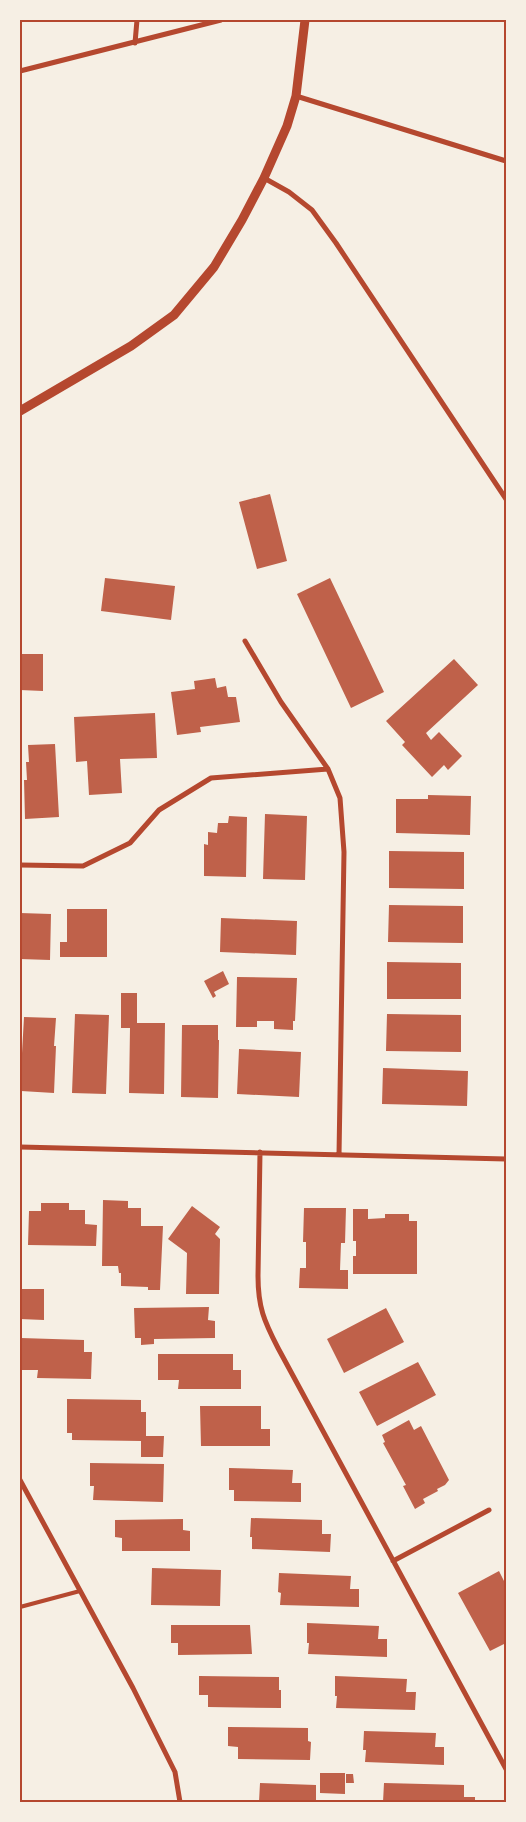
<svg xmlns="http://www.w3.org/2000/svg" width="526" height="1822" viewBox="0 0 526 1822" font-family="'Exo 2',sans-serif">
<rect width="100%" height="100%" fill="#f6efe4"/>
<path fill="#bf614a" d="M270 494 287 561 257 569 239 502Z
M105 578 175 586 171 620 101 611Z
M330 578 384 692 351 708 297 594Z
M20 654H43V691L20 690Z
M454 659 478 685 426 733 431 740 439 732 462 756 448 770 444 765 432 777 402 745 405 742 386 721Z
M215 678 217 688 226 686 228 697H236L240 722 200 727 201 732 177 735 171 692 195 689 194 681Z
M155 713 157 758 120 759 122 793 89 795 87 761 76 762 74 717Z
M55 744 59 817 25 819 24 780H27L26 762H29L28 745Z
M428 795 471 796 470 835 396 833V799H428Z
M265 814 307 816 305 880 263 879Z
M229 816 247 817 246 877 204 876V844L208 845V832L217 833 218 823H228Z
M389 851 464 852V889L389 888Z
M389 905 463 906V943L388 942Z
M67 909H107V957H60V942H67Z
M20 913 51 914 50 960 20 959Z
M221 918 297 921 296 955 220 952Z
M387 962 461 963V999H387Z
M223 971 229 984 214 992 216 996 213 998 204 981Z
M237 977 297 978 295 1021H293V1030L274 1029V1021H257V1027H236Z
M121 993H137V1023H165L164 1094 129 1093 130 1028H121Z
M75 1014 109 1015 106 1094 72 1093Z
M387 1014 461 1015V1052L386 1051Z
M24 1017 56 1018 54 1046H56L54 1093 21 1091 20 1089Z
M182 1025H218V1040H219L218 1098 181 1097Z
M239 1049 301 1052 299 1097 237 1094Z
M383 1068 468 1071 467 1106 382 1104Z
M103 1200 128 1201V1208H141V1226H163L160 1290H148V1287L121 1286V1273H119L118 1266H102Z
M41 1203H69V1210H85V1224L97 1225 96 1246 28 1245 29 1211H41Z
M192 1206 220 1227 215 1234 220 1239 219 1294H186L187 1253 168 1239Z
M304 1208H346L345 1243H341L340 1270H348V1289L299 1288 300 1268H306V1242H303Z
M353 1209H368V1219L385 1218V1214H409V1221H417V1274H353V1256H356V1241H353Z
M20 1289H44V1320L20 1319Z
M209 1307 208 1320 215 1321V1338L154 1339V1344L141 1345V1338H135L134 1308Z
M386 1308 404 1342 344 1373 327 1339Z
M21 1338 84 1340V1352H92L91 1379 37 1378 38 1370H20Z
M158 1354H233V1370H241V1389H178L179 1380H158Z
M418 1362 436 1395 377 1426 359 1392Z
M67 1399 141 1400V1412H146V1436H164L163 1457H141V1441L72 1440V1433H67Z
M200 1406H261V1429H270V1446H201Z
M409 1420 414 1430 421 1426 449 1480 445 1485 437 1489 438 1491 423 1499 425 1503 415 1509 403 1486 406 1485 383 1443 385 1442 382 1435Z
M90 1463 164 1464 163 1502 93 1500 94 1486H90Z
M229 1468 293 1470 292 1483H301V1502L234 1501V1490H229Z
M251 1518 322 1520V1534H331L330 1552 252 1549V1537H250Z
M183 1519V1530L190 1531V1551H122V1538L115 1537V1520Z
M152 1568 221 1570 220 1606 151 1605Z
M499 1571 506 1585V1643L490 1651 458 1593Z
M279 1573 351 1576 350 1589H359V1607L280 1605 281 1593 278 1592Z
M307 1623 379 1626 378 1639H387V1657L308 1654 309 1643H307Z
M171 1625H250L252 1654 178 1655V1643H171Z
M199 1676 279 1677V1690H281V1708L208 1707V1695H199Z
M335 1676 407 1679 406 1692H416L415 1710 336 1708 337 1696H335Z
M228 1727 308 1728V1741L311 1742 310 1760 238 1759V1747L228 1746Z
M364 1731 436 1733 435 1747H444V1765L365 1762 366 1750H363Z
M320 1773H345V1794L320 1793Z
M346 1774H353L354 1783H346Z
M260 1783 316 1785V1802H259Z
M384 1783 464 1785V1797H475V1802H383Z"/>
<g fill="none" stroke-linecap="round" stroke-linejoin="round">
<path stroke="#b5482f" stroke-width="4" d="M20 1607 80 1591"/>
<path stroke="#b5482f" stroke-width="5" d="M135 43 137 20
M20 71 221 20
M296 96 506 161
M264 178 289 192 312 210 336 243 506 499
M245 641 281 702 328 769 340 798 344 852 339 1155
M20 865 83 866 130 843 159 810 211 778 328 769
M20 1147 506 1159
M260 1152 258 1276C258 1307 264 1321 278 1348L506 1769
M20 1480 133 1688 175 1772 180 1802
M393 1561 489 1510"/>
<path stroke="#b5482f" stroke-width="9" d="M20 411 131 346 174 315 214 267 242 220 264 178 287 126 296 96 305 20"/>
</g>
<rect width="526" height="1822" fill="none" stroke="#f6efe4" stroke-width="42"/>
<rect x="21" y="21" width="484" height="1780" fill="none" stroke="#b5482f" stroke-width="2"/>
</svg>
